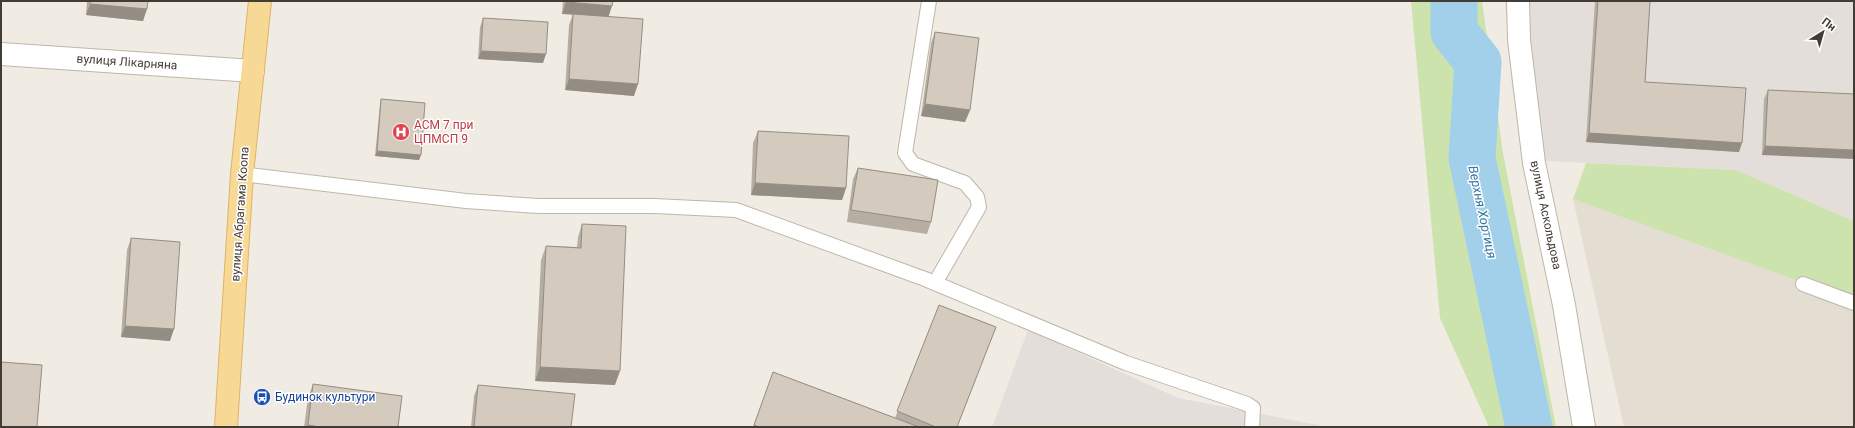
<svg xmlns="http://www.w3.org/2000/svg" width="1855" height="428" viewBox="0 0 1855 428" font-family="Roboto,sans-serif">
<rect width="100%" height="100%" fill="#f1ece3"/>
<path fill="#e4ded2" d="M1573 199 1854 294V427H1624Z"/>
<path fill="#e3ded9" d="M1505 1H1854V221L1736 170 1527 160 1512 86Z
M1028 330 1178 398 1329 427H992Z"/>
<path fill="#cde3ae" d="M1411 1H1482L1503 153 1556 427H1489L1440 318Z
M1586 163 1736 170 1854 221V301L1573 199Z"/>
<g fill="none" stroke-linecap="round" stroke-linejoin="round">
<path stroke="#a2d0eb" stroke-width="47" d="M1454 1V32L1478 62 1472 158 1529 427"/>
<defs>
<path id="lane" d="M929 1 905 153 913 164 965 183 977 197 979 207 935 283
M242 174 466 201 538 206H655L736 210 925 279 1126 363 1247 404 1253 408 1252 427
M1803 284 1854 303"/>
<path id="street" d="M1518 1 1519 40 1534 163 1564 305 1584 427
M1 54 253 71"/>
<path id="primary" d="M226 427 242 174 260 1"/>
</defs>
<use href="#lane" stroke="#beb6aa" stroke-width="16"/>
<use href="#street" stroke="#beb6aa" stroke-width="24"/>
<use href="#primary" stroke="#dcb466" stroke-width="24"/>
<use href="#lane" stroke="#fff" stroke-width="14"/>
<use href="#street" stroke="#fff" stroke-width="22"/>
<use href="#primary" stroke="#f8d895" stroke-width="22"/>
</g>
<path fill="#b6aea3" d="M87 1H148L143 21 86 15Z
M563 1H613L609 16 634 96 565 90 569 25 573 14H562Z
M1595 1H1650L1645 82 1739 152 1586 142Z
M483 18 543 63 478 59 480 27Z
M935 32 970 110 965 122 921 116 931 43Z
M1768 90 1854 94 1762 155 1764 99Z
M381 99 421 155 419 160 375 156 380 104Z
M758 131 846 188 842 200 751 195 753 143Z
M858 168 931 222 927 234 847 222 853 179Z
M582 224 615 385 535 381 541 260 546 246 577 247 578 237Z
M131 238 170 341 121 337 127 250Z
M939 305 996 327 957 427H753L773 372 895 418Z
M313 384 398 427H304L308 398Z
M478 385 571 427H471L474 396Z"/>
<path fill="#948d84" d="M566 2 612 6 608 17 562 14Z
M90 4 147 9 143 21 86 15Z
M481 51 546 54 543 63 478 59Z
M569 79 638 84 634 96 565 90Z
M925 104 970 110 965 122 921 116Z
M1589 133 1742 143 1739 152 1586 142Z
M1765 146 1854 150V159L1762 155Z
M377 151 421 155 419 160 375 156Z
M755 183 846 188 842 200 751 195Z
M125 326 174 329 170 341 121 337Z
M540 367 620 371 615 385 535 381Z
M308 425 320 427H307Z"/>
<path fill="#d4cabd" stroke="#948d84" d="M90 1H148L147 9 90 4Z
M566 1H613L612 6 566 2Z
M1598 1H1650L1645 82 1746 88 1742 143 1589 133Z
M573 14 643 19 638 84 569 79Z
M483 18 548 22 546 54 481 51Z
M935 32 979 38 970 110 925 104Z
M1768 90 1854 94V150L1765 146Z
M381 99 425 103 421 155 377 151Z
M758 131 849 136 846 188 755 183Z
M858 168 938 180 931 222 851 210Z
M582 224 626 226 620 371 540 367 546 246 581 248Z
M131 238 180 242 174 329 125 326Z
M939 305 996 327 957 427H936L897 411Z
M1 362 42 365 37 427H1Z
M773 372 919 427H759L754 425Z
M313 384 402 396 398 427H320L308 425Z
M478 385 575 394 571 427H474Z"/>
<defs>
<symbol id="hospital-disc" viewBox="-11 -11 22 22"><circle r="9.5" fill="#e0444e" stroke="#fff"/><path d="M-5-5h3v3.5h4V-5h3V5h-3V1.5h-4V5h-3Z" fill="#fff"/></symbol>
<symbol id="bus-disc" viewBox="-11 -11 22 22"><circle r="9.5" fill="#1a4fb4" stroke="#fff"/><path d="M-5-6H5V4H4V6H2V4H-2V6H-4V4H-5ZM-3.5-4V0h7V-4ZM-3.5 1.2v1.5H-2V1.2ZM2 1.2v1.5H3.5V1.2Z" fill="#fff"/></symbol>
</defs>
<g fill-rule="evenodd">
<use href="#hospital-disc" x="391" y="122" width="20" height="20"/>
<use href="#bus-disc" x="252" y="387" width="20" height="20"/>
</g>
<g text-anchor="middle" stroke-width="3" stroke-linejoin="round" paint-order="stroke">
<g font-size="12" fill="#423c34" stroke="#fff">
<text transform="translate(127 62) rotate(4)" y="4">вулиця Лікарняна</text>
<text transform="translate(240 214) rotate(-86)" y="4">вулиця Абрагама Коопа</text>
<text transform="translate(1546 215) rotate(78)" y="4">вулиця Аскольдова</text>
</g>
<g font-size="12" fill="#be3a42" stroke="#fff" text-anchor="start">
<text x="414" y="129">АСМ 7 при<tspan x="414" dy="14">ЦПМСП 9</tspan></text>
</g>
<g font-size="12" fill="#164399" stroke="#fff" text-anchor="start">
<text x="275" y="401">Будинок культури</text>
</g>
<g font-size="13" font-style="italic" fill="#347aa7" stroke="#fff">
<text transform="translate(1483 212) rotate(78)" y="5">Верхня Хортиця</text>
</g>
</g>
<rect width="1855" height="428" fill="none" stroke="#423c34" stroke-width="4"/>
<g transform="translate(1823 32) rotate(37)" stroke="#ffffff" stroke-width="3" paint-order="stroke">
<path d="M0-3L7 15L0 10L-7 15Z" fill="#423c34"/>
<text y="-6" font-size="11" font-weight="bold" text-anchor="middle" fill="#423c34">Пн</text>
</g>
</svg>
